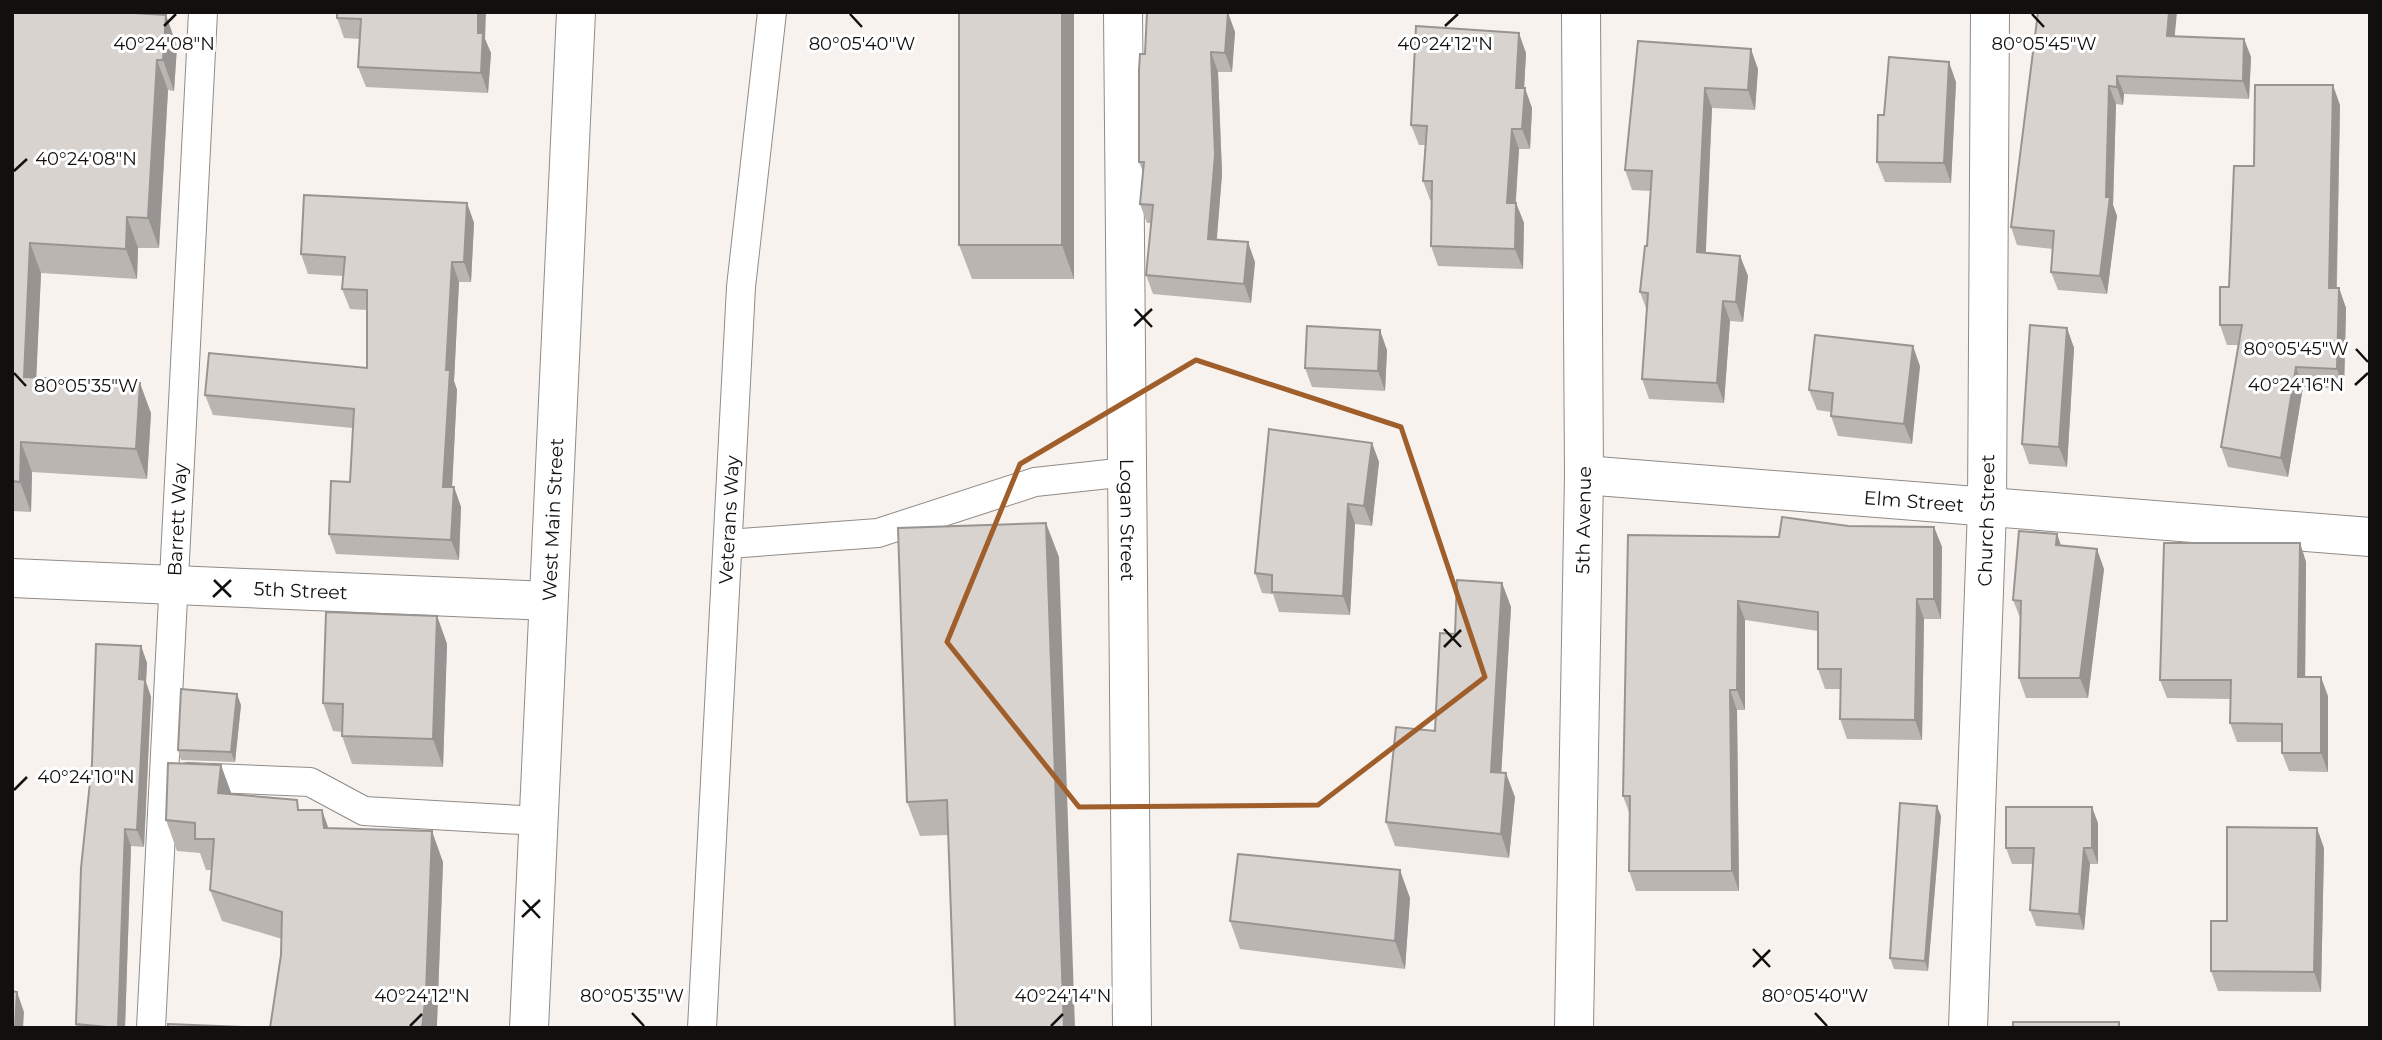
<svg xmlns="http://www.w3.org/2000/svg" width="2382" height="1040" viewBox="0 0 2382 1040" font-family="Montserrat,sans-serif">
<rect width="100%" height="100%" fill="#f8f2ee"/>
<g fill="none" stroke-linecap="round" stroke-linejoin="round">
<defs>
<g id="lane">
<path d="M728 544 878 533 1035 482 1127 472"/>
<path d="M188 777 310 782 364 811 538 821"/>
<path id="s1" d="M151 1028 203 12"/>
<path id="s2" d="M702 1028 741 287 772 12"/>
</g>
<g id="street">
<path id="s3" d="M1123 12 1132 1028"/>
<path id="s4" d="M1584 475 2370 537"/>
<path id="s5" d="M12 578 548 601"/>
<path id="s6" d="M1574 1028 1584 475 1581 12"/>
<path id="s7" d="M1968 1028 1987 509 1990 12"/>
</g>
<g id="secondary">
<path id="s8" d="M529 1028 576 12"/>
</g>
</defs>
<use href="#lane" stroke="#918b87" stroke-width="30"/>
<use href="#street" stroke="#918b87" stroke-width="40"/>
<use href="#secondary" stroke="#918b87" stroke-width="40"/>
<use href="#lane" stroke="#fff" stroke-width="28"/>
<use href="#street" stroke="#fff" stroke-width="38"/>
<use href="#secondary" stroke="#fff" stroke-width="38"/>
</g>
<path fill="#bbb5b2" d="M12 12 177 46 174 91 168 90 159 248H138L137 279 41 273 36 377 151 413 147 479 32 472 31 512 12 511Z
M337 12 485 39 491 53 488 93 366 87 358 67 360 39 344 38 337 18Z
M1074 12V279H972L959 245Z
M2038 12 2175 36 2244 39 2251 57 2249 99 2124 94 2123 105 2116 104 2113 205 2117 216 2107 294 2058 290 2051 272 2053 249 2017 245 2011 227Z
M1228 13 1235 32 1232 72H1218L1222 174 1217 239 1255 262 1251 303 1153 294 1146 275 1151 223H1147L1140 204 1143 172 1139 162 1145 54Z
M1638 41 1758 69 1755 110 1712 108 1705 252 1740 256 1748 276 1743 322 1730 321 1724 403 1649 399 1642 379 1647 311 1640 292 1647 246 1651 191 1632 190 1625 170Z
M1526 53 1524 88 1532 108 1530 149H1519L1516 203 1524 223 1523 269 1438 266 1431 246 1432 201 1430 200 1423 181 1425 145H1419L1411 125Z
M1956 82 1951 183 1885 182 1877 162 1884 115Z
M2340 105 2337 288H2339L2346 308 2344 389 2303 387 2288 477 2228 467 2221 447 2239 345H2227L2220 325 2254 166Z
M467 203 474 223 471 282H459L454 381 457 390 452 487H454L461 507 459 560 336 554 329 534 350 482 353 428 213 415 205 395 367 368V310L350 309 342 289 343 276 308 274 301 254Z
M2067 328 2074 348 2067 467 2029 464 2022 444Z
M1387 350 1385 391 1312 387 1305 368Z
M1920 366 1912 444 1838 436 1831 416V412L1817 410 1809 390Z
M1372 443 1379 462 1372 526 1355 524 1350 615 1279 612 1273 594 1262 593 1255 573Z
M1848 526 1934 527 1942 547 1941 619H1924L1922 740 1847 739 1840 719V689H1825L1818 669V631L1745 620V710H1737L1739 891H1636L1629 871 1630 815 1623 796 1628 535 1779 537Z
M2057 534 2061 546 2104 569 2088 698H2026L2019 678 2021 620 2013 600Z
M2300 543 2306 562 2305 677 2328 696V772L2289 771 2282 753V742H2237L2230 723V699L2167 698 2160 680Z
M1059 557 948 835 920 836 907 802Z
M1502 583 1511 607 1501 773 1515 797 1509 858 1395 846 1386 822 1435 731 1455 634Z
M437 616 447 644 443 767 352 764 342 736V732L333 731 323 703Z
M141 646 147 663 146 682 151 697 144 847 131 846 125 1028H77L76 1024Z
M241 705 235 762 181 760 178 750Z
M231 795 301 810 328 828 443 862 437 1023 281 955 282 939 222 921 210 890 212 870H206L200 853 177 851 166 820Z
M1941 816 1928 971 1894 969 1890 958Z
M2098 823V864H2090L2084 930 2036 926 2030 910 2033 864H2012L2006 848Z
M2324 848 2321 992 2218 991 2211 971 2227 921Z
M1410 898 1405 969 1240 949 1230 921Z"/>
<path fill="#989491" d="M478 12H486L485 39 491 53 488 93 481 73 478 33Z
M1062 12H1074V279L1062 245Z
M2169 12H2177L2173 54 2167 36Z
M1228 13 1235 32 1232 72 1225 53Z
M166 15 177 46 174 91 163 60Z
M1519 33 1526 53 1523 108 1516 88Z
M2244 39 2251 57 2249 99 2243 81Z
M1751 49 1758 69 1755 110 1748 90Z
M1211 52 1218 72 1222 174 1215 258 1208 239Z
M157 60 168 90 159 248 148 218Z
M1949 62 1956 82 1951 183 1944 163Z
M2117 76 2124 94 2123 105 2117 87Z
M2333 85 2340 105 2336 307 2329 288Z
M2109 86 2116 104 2113 205 2117 216 2107 294 2100 276 2106 197Z
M1525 88 1532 108 1530 149 1522 129Z
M1705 88 1712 108 1705 272 1697 252Z
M1512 129 1519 149 1514 223 1507 203Z
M467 203 474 223 471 282 464 262Z
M1516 203 1524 223 1523 269 1515 249Z
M127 217 138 248 137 279 126 249Z
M1248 242 1255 262 1251 303 1244 284Z
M30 243 41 273 35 407 24 377Z
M1740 256 1748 276 1743 322 1736 302Z
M452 262 459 282 454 381 457 390 451 507 443 487 446 370Z
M2339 288 2346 308 2344 389 2337 369Z
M1723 301 1730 321 1724 403 1717 383Z
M2067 328 2074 348 2067 467 2059 447Z
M1380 330 1387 350 1385 391 1378 371Z
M1913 346 1920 366 1912 444 1904 424Z
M2296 367 2303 387 2288 477 2281 458Z
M140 383 151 413 147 479 136 449Z
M21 442 32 472 31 512 20 482Z
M1372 443 1379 462 1372 526 1364 506Z
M454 487 461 507 459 560 451 540Z
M1348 504 1355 524 1350 615 1343 596Z
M1046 523 1059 557 1075 1028H1064Z
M1934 527 1942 547 1941 619 1934 599Z
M2057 534 2064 554 2056 545Z
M2300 543 2306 562 2305 695 2298 677Z
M2097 549 2104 569 2088 698 2080 678Z
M1502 583 1511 607 1500 795 1491 772Z
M1917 599 1924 619 1922 740 1915 720Z
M1738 601 1745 620V710L1737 690Z
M437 616 447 644 443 767 433 739Z
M141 646 147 663 146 682 151 697 144 847 137 830Z
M2321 677 2328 696V772L2321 753Z
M1730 690 1737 710 1739 891 1732 871Z
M237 694 241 705 235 762 231 752Z
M221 765 232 795 218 793Z
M1506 773 1515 797 1509 858 1501 834Z
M1937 806 1941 816 1928 971 1925 961Z
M2092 807 2098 823V864L2092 848Z
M322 810 333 841 324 828Z
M2317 828 2324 848 2321 992 2314 972Z
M125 829 131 846 125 1028H118Z
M432 831 443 862 437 1023V1028H422Z
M2084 848 2090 864 2084 930 2079 914Z
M1400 870 1410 898 1405 969 1395 941Z
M17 992 24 1012 23 1028H15Z"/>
<path fill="#d9d3cf" stroke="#989491" stroke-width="2" d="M12 12H117L166 15 163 60H157L148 218 127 217 126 249 30 243 24 377 140 383 136 449 21 442 20 482 12 481Z
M337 12H478V33H483L481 73 358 67 361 19 337 18Z
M959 12H1062V245H959Z
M1147 12 1228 13 1225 53 1211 52 1215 155 1208 239 1248 242 1244 284 1146 275 1153 205 1140 204 1144 162H1139V70L1140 54H1145Z
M2038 12H2169L2167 36 2244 39 2243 81 2117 76V87L2109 86 2106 197H2110L2100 276 2051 272 2054 231 2011 227Z
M1416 26 1519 33 1516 88H1525L1522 129H1512L1507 203H1516L1515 249 1431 246 1432 181H1423L1427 126 1411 125Z
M1638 41 1751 49 1748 90 1705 88 1697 252 1740 256 1736 302 1723 301 1717 383 1642 379 1648 293 1640 292 1645 246H1647L1652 171 1625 170Z
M1889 57 1949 62 1944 163 1877 162 1878 115H1884Z
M2255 85H2333L2329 288H2339L2337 369 2296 367 2281 458 2221 447 2242 325H2220V287H2229L2234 166H2254Z
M304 195 467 203 464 262H452L446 370H450L443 487H454L451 540 329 534 331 481 350 482 354 409 205 395 209 353 367 368V290L342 289 345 257 301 254Z
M2030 325 2067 328 2059 447 2022 444Z
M1307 326 1380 330 1378 371 1305 368Z
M1815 335 1913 346 1904 424 1831 416 1833 393 1809 390Z
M1269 429 1372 443 1364 506 1348 504 1343 596 1272 592V575L1255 573Z
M1782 517 1848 526 1934 527V599H1917L1915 720 1840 719 1841 669H1818V612L1738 601 1737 690H1730L1732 871H1629L1630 796H1623L1628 535 1779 537Z
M1046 523 1064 1028H955L947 800 907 802 898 528Z
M2019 531 2057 534 2056 545 2097 549 2080 678H2019L2021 601 2013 600Z
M2164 543H2300L2298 677H2321V753H2282V724L2230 723 2231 680H2160Z
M1457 580 1502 583 1491 772 1506 773 1501 834 1386 822 1396 727 1435 731 1440 633 1455 634Z
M326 612 437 616 433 739 342 736 343 704 323 703Z
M96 644 141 646 139 679 145 680 137 830 125 829 118 1028 76 1024 81 868 92 763Z
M181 689 237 694 231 752 178 750Z
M168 763 221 765 218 793 297 800 298 810H322L324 828 432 831 426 993 422 1028H270L281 955 282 912 210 890 214 839H195V823L166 820Z
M1900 803 1937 806 1925 961 1890 958Z
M2006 807H2092V848H2084L2079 914 2030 910 2034 848H2006Z
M2227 827 2317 828 2314 972 2211 971V921H2227Z
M1238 854 1400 870 1395 941 1230 921Z
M12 991 17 992 15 1028H12Z
M2013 1022H2119V1028H2013Z
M168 1024 266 1028H168Z"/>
<path fill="none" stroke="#9f5e2a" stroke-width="5" stroke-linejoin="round" d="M1196 360 1401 427 1485 677 1318 805 1079 807 947 642 1020 464Z"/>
<path fill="none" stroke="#12100e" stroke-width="2.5" d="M850 14 862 27M2032 14 2044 27M164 26 176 14M1445 26 1458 14M14 171 27 159M1135 309 1152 327M1134 326 1152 309M2356 349 2368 362M14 373 26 386M2355 385 2368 373M214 580 231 597M213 597 231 580M1444 629 1461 647M1444 647 1461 630M14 790 27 777M523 900 540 918M522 917 540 900M1753 949 1770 967M1753 967 1770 950M632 1013 644 1026M1815 1013 1827 1026M410 1026 422 1014M1051 1026 1063 1014"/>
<g text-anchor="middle" stroke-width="6" stroke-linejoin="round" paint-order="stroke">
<g font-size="19" fill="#12100e" stroke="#fff">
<text dy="7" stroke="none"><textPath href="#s4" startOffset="331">Elm Street</textPath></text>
<text dy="7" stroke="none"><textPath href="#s2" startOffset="509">Veterans Way</textPath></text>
<text dy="7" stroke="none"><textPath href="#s1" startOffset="509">Barrett Way</textPath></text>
<text dy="7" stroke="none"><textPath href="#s8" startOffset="509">West Main Street</textPath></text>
<text dy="7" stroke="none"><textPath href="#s3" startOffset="508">Logan Street</textPath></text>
<text dy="7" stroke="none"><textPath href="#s6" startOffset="508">5th Avenue</textPath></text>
<text dy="7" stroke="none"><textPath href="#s7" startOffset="508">Church Street</textPath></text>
<text dy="7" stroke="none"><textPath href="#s5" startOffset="289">5th Street</textPath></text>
</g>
</g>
<g font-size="18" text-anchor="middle" fill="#12100e" stroke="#fff" stroke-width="6" stroke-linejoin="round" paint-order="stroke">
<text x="164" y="50">40°24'08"N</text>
<text x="1445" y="50">40°24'12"N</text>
<text x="862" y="50">80°05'40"W</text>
<text x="2044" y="50">80°05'45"W</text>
<text x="86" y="165">40°24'08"N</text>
<text x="2296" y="355">80°05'45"W</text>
<text x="2296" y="391">40°24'16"N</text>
<text x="86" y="392">80°05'35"W</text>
<text x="86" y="783">40°24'10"N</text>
<text x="632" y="1002">80°05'35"W</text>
<text x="1815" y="1002">80°05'40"W</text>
<text x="422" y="1002">40°24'12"N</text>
<text x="1063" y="1002">40°24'14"N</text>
</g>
<rect width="2382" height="1040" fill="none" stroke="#12100e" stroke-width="28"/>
</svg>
